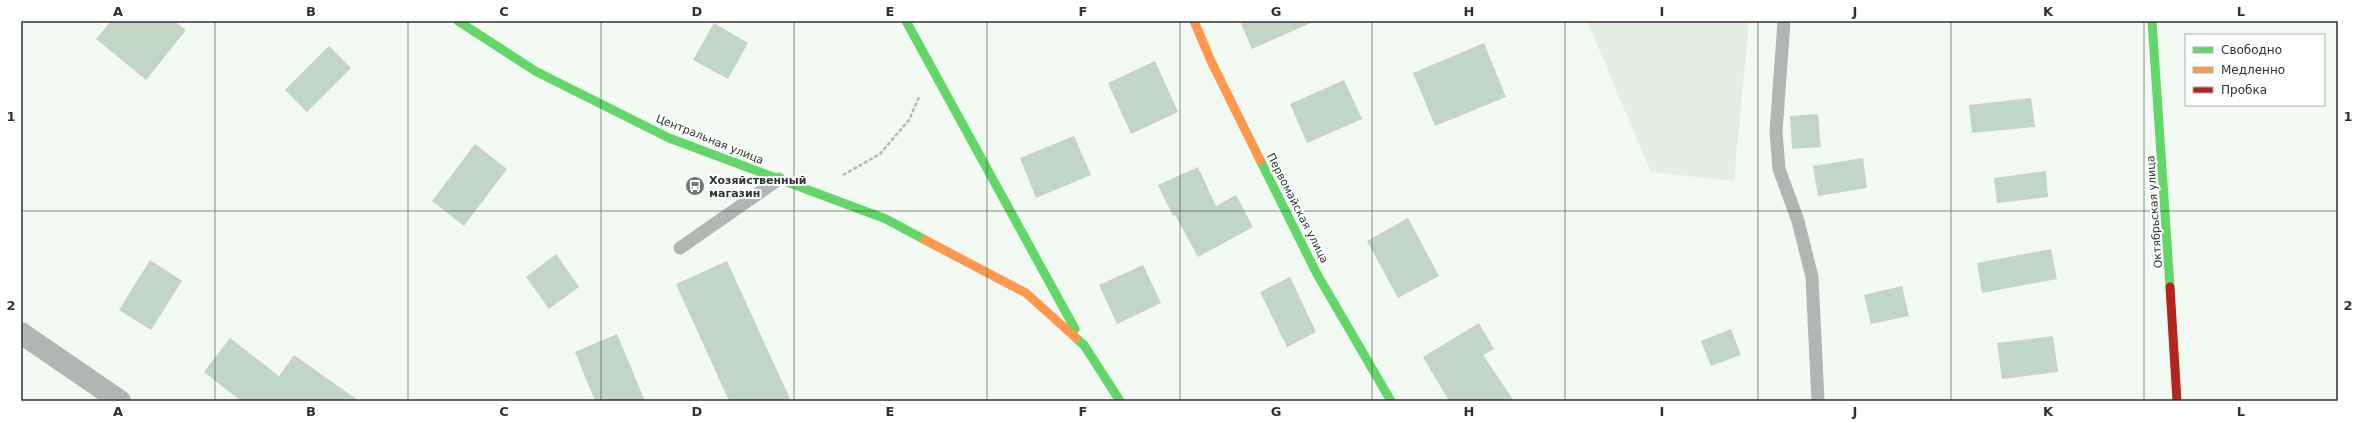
<svg xmlns="http://www.w3.org/2000/svg" width="2359" height="422" viewBox="0 0 2359 422" font-family="'DejaVu Sans',sans-serif">
<rect width="100%" height="100%" fill="#f2faf3"/>
<path fill="#e2f0e3" d="M1587 21H1749L1734 181 1651 172Z"/>
<path fill="#c2d6c6" d="M111 21H174L186 30 146 80 96 39Z
M1240 21H1315L1252 49Z
M714 23 748 43 728 79 693 60Z
M1484 43 1506 97 1435 126 1413 73Z
M329 46 351 68 307 112 285 90Z
M1155 61 1178 112 1131 134 1108 83Z
M1344 80 1362 119 1307 143 1290 104Z
M2031 98 2035 127 1972 133 1969 105Z
M1818 114 1821 147 1792 149 1790 116Z
M1074 136 1091 175 1036 198 1020 158Z
M475 144 507 169 464 226 432 201Z
M1863 158 1867 188 1818 196 1813 166Z
M1198 167 1216 206 1236 195 1253 227 1198 257 1175 215 1173 216 1158 185Z
M2046 171 2048 197 1997 203 1994 178Z
M1408 218 1439 276 1398 298 1367 241Z
M2051 249 2057 279 1982 293 1977 263Z
M556 254 579 287 549 309 526 277Z
M150 260 182 281 151 330 119 310Z
M727 261 791 401H729L676 284Z
M1143 265 1161 303 1117 324 1099 285Z
M1290 277 1316 332 1287 347 1260 292Z
M1902 286 1909 316 1871 324 1864 295Z
M1479 323 1494 349 1483 355 1514 401H1449L1423 357Z
M1731 329 1741 355 1711 366 1701 341Z
M617 334 645 401H595L575 352Z
M2053 336 2058 372 2002 379 1997 343Z
M230 338 279 376 294 355 359 401H241L204 372Z"/>
<g fill="none" stroke-linecap="round" stroke-linejoin="round">
<path stroke="#b5b9b5" stroke-width="2.5" stroke-dasharray="4 2" stroke-linecap="butt" d="M843 175 880 154 909 120 919 97"/>
<path stroke="#b2b6b3" stroke-width="13" d="M1784 21 1776 132 1779 169 1798 221 1812 277 1818 401
M680 248 779 179"/>
<path stroke="#b2b6b3" stroke-width="22" d="M21 333 120 401"/>
<path stroke="#63d668" stroke-width="9" d="M458 21 537 72 669 138 886 219 925 240
M906 21 1075 329
M2152 21 2170 287
M1260 160 1317 274 1391 401
M1076 338 1084 345 1120 401"/>
<path stroke="#ff974d" stroke-width="9" d="M1194 21 1211 61 1260 160
M925 240 1026 293 1076 338"/>
<path stroke="#b3261e" stroke-width="9" d="M2170 287 2177 401"/>
</g>
<path fill="none" stroke="#2e332f" stroke-width="1" stroke-opacity="0.55" d="M215 21V401M408 21V401M601 21V401M794 21V401M987 21V401M1180 21V401M1372 21V401M1565 21V401M1758 21V401M1951 21V401M2144 21V401M21 211H2338"/>
<defs>
<symbol id="bus-disc" viewBox="-11 -11 22 22"><circle r="9.5" fill="#737974" stroke="#fff"/><path d="M-5-6H5V4H4V6H2V4H-2V6H-4V4H-5ZM-3.5-4V0h7V-4ZM-3.5 1.2v1.5H-2V1.2ZM2 1.2v1.5H3.5V1.2Z" fill="#fff"/></symbol>
</defs>
<g fill-rule="evenodd">
<use href="#bus-disc" x="684" y="175" width="22" height="22"/>
</g>
<g text-anchor="middle" stroke-width="4" stroke-linejoin="round" paint-order="stroke">
<g font-size="11" fill="#2e332f" stroke="#fff">
<text transform="translate(710 139) rotate(22)" y="4">Центральная улица</text>
<text transform="translate(1298 208) rotate(63)" y="4">Первомайская улица</text>
<text transform="translate(2154 212) rotate(-94)" y="4">Октябрьская улица</text>
</g>
<g font-size="11" font-weight="bold" fill="#2e332f" stroke="#fff" text-anchor="start">
<text x="709" y="184">Хозяйственный<tspan x="709" dy="13">магазин</tspan></text>
</g>
</g>
<rect width="2359" height="422" fill="none" stroke="#ffffff" stroke-width="44"/>
<rect x="2185" y="34" width="140" height="72" fill="#ffffff" stroke="#abadac"/>
<rect x="2193" y="47" width="20" height="6" fill="#63d668" stroke="#abadac"/>
<text x="2221" y="54" font-size="12" fill="#2e332f">Свободно</text>
<rect x="2193" y="67" width="20" height="6" fill="#ff974d" stroke="#abadac"/>
<text x="2221" y="74" font-size="12" fill="#2e332f">Медленно</text>
<rect x="2193" y="87" width="20" height="6" fill="#b3261e" stroke="#abadac"/>
<text x="2221" y="94" font-size="12" fill="#2e332f">Пробка</text>
<rect x="22" y="22" width="2315" height="378" fill="none" stroke="#2e332f" stroke-width="1.5"/>
<g font-size="13" text-anchor="middle" font-weight="bold" fill="#2e332f">
<text x="118" y="16">A</text>
<text x="311" y="16">B</text>
<text x="504" y="16">C</text>
<text x="697" y="16">D</text>
<text x="890" y="16">E</text>
<text x="1083" y="16">F</text>
<text x="1276" y="16">G</text>
<text x="1469" y="16">H</text>
<text x="1662" y="16">I</text>
<text x="1855" y="16">J</text>
<text x="2048" y="16">K</text>
<text x="2241" y="16">L</text>
<text x="11" y="121">1</text>
<text x="2348" y="121">1</text>
<text x="11" y="310">2</text>
<text x="2348" y="310">2</text>
<text x="118" y="416">A</text>
<text x="311" y="416">B</text>
<text x="504" y="416">C</text>
<text x="697" y="416">D</text>
<text x="890" y="416">E</text>
<text x="1083" y="416">F</text>
<text x="1276" y="416">G</text>
<text x="1469" y="416">H</text>
<text x="1662" y="416">I</text>
<text x="1855" y="416">J</text>
<text x="2048" y="416">K</text>
<text x="2241" y="416">L</text>
</g>
</svg>
